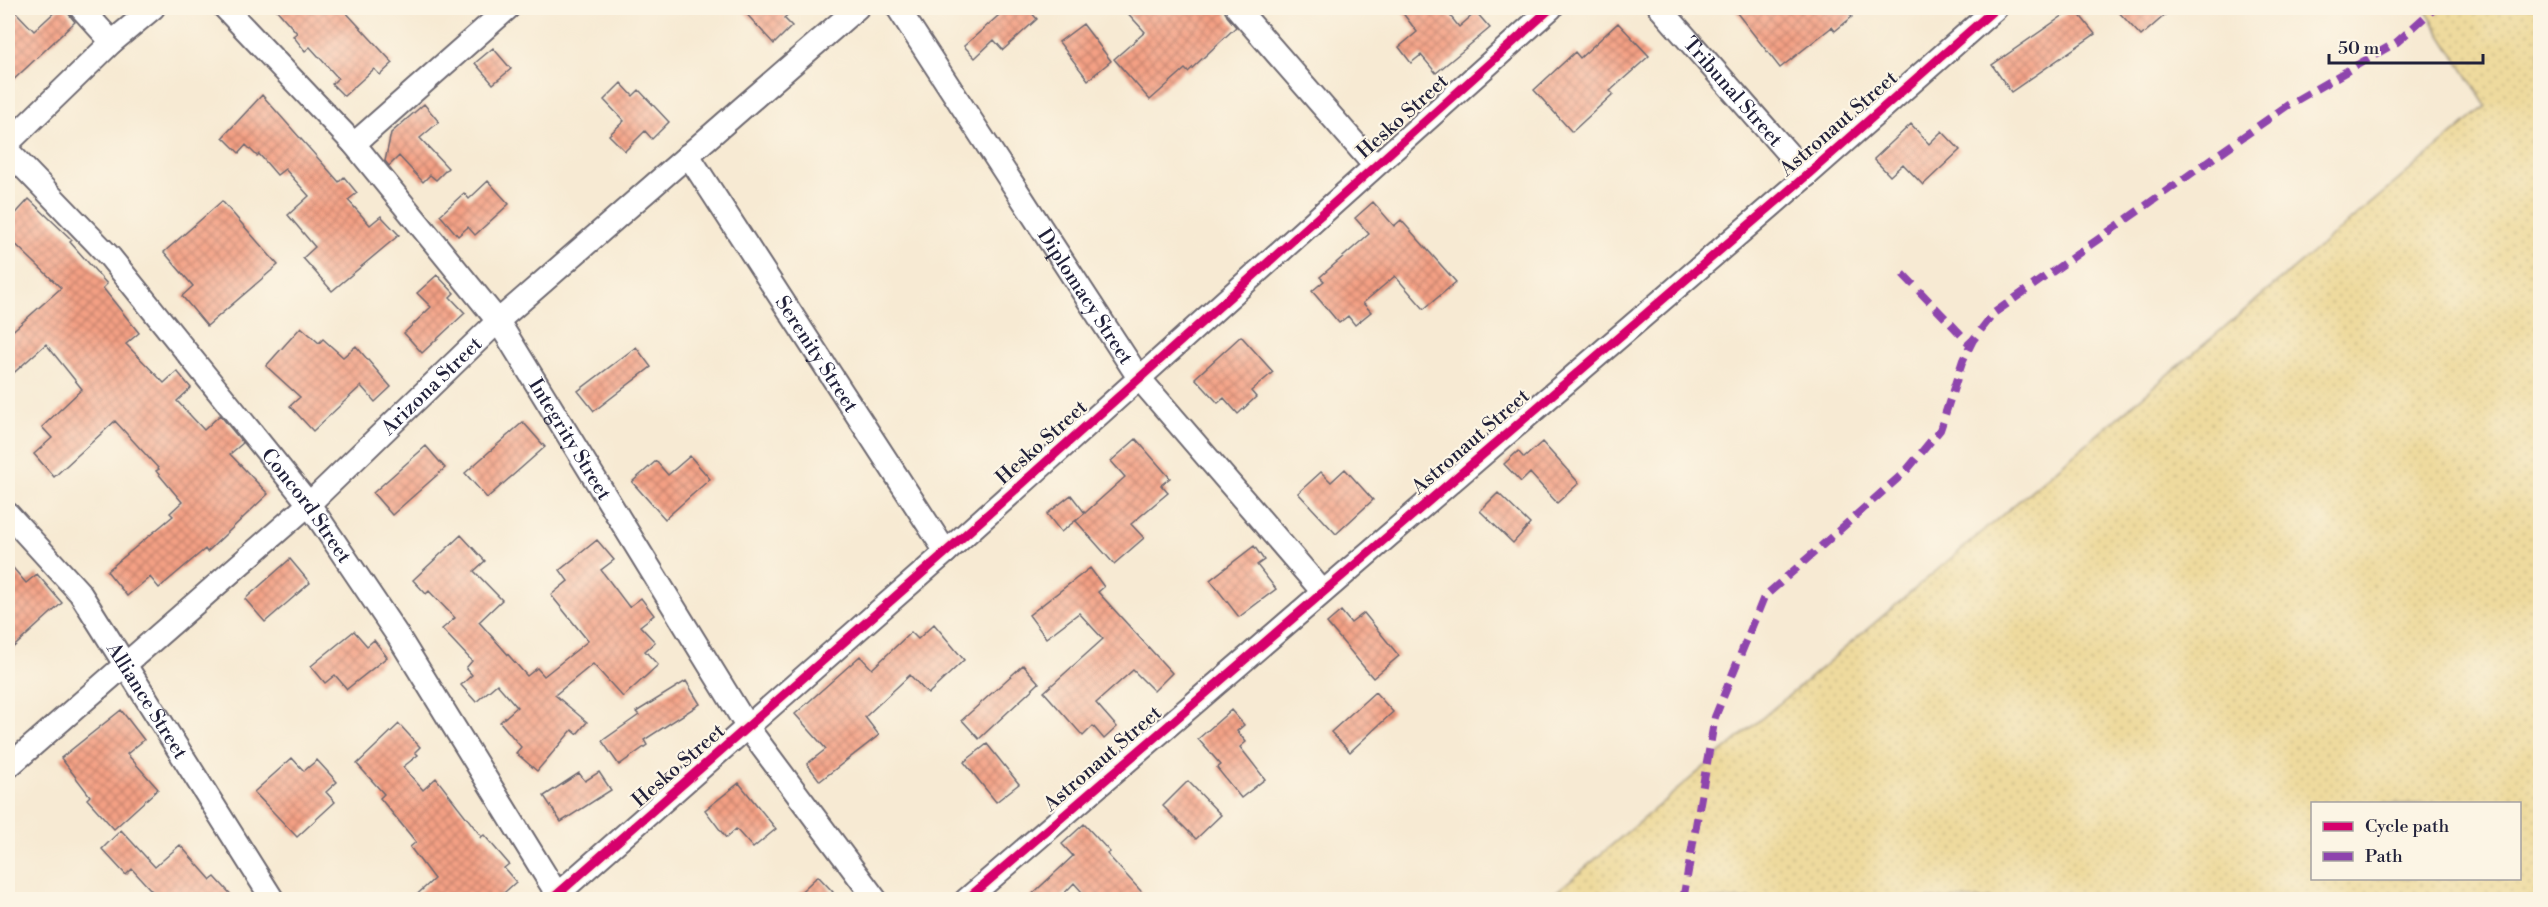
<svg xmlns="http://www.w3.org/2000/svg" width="2548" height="907" viewBox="0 0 2548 907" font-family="'Libre Bodoni',serif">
<defs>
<pattern id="sand-dots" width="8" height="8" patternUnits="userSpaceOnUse" patternTransform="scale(1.5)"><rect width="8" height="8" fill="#eeda9e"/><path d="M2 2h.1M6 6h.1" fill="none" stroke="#ccbb89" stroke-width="1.8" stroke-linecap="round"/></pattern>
<pattern id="building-cross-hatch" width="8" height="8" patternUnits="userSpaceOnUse" patternTransform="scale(1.5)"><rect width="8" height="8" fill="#f4a084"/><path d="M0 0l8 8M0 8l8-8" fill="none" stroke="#c5826d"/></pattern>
</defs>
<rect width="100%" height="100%" fill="#fcf5e5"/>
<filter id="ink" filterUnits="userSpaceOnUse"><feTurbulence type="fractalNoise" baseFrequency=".0167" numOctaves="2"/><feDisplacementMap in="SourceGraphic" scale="12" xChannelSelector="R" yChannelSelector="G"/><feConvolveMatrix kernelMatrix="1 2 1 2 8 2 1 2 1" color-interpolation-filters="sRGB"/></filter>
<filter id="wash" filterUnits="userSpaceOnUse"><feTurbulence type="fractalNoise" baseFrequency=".008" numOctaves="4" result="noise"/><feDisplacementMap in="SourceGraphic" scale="24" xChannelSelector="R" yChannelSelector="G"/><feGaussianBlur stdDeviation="1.35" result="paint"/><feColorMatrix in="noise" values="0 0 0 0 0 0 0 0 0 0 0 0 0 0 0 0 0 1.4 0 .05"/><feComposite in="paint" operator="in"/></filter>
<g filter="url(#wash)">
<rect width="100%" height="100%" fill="#f7ead3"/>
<path fill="url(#sand-dots)" stroke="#887e6c" stroke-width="1.5" fill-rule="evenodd" d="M2424 8H2540V899H1548L2486 106ZM2312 804H2520V878H2312Z"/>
<g id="blocks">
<path fill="url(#building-cross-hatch)" d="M8 8H12L34 31 59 8H64L75 22 8 85Z
M275 8H342L393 63 380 75 374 69 344 96 332 84 338 78 310 47 305 51 293 36 297 33Z
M741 8H795L784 18 792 26 774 44Z
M1007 8H1027L1037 19 1003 50 994 40 975 58 964 46Z
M1123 8H1224L1227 16 1236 27 1188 72 1185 69 1150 100 1114 59 1145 32Z
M1399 8H1444L1459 27 1476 12 1490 28 1436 73 1421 55 1411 63 1399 47 1417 32Z
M1733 8H1845L1852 17 1835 31 1832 27 1780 68Z
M2074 8 2095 34 2011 92 1992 65Z
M2115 8H2173L2141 36Z
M1618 23 1649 56 1610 91 1613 94 1572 132 1534 90 1575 52 1580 58Z
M1083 24 1111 61 1088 80 1059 42Z
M493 48 511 69 493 84 475 63Z
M621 83 633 96 639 90 669 122 652 139 645 131 625 151 609 135 624 121 604 100Z
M262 95 339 182 344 177 357 193 348 200 370 225 381 216 399 235 332 291 303 258 315 247 288 215 309 196 285 169 277 175 259 154 257 156 246 145 239 153 223 137Z
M424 104 439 122 420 138 448 168 436 180 430 175 423 182 399 156 389 166 385 161 391 133Z
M1911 124 1929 144 1942 131 1960 150 1923 185 1903 164 1890 176 1874 159Z
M488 181 509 204 475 235 468 227 458 236 440 215 464 193 469 199Z
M29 199 72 240 70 242 107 284 103 288 139 333 126 344 164 383 177 371 191 388 177 401 204 430 220 415 243 443 230 454 268 494 207 552 205 549 159 588 150 577 127 596 107 571 173 516 170 513 182 502 156 471 159 469 115 421 54 477 34 454 52 438 42 427 82 389 46 344 8 378V335L61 288 8 237V222Z
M222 201 278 265 207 326 182 296 193 286 164 252Z
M1373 202 1394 226 1401 220 1456 282 1424 309 1395 276 1363 303 1371 312 1355 325 1348 316 1339 323 1312 291 1324 281 1320 277 1369 234 1355 218Z
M437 275 454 293 450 297 465 313 422 353 404 333 431 307 417 293Z
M301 327 319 343 323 339 343 357 356 346 391 387 375 402 361 386 313 431 290 406 300 397 266 366Z
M1241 336 1273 372 1251 391 1256 397 1238 414 1224 398 1218 403 1195 378Z
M636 347 651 367 594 411 578 391Z
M523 422 545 447 487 498 465 473Z
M1136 439 1170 478 1161 485 1168 493 1131 524 1144 538 1114 564 1076 521 1125 477 1111 461Z
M1542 442 1579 483 1557 503 1530 473 1521 482 1504 464 1518 451 1524 458Z
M426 446 445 468 392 515 373 493Z
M690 456 710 479 665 519 632 482 656 461 668 475Z
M1345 469 1373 500 1336 534 1298 493 1321 472 1331 482Z
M1498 493 1530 524 1513 543 1480 511Z
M1071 495 1085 513 1061 532 1047 514Z
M461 535 485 561 474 571 502 600 479 622 527 676 537 668 544 676 588 641 551 595 568 581 560 570 597 540 614 560 601 570 629 607 641 598 654 615 640 626 655 642 645 651 658 665 623 697 593 664 555 695 587 722 577 734 572 730 537 771 516 753 521 747 500 722 517 707 497 684 476 702 461 685 472 675 466 668 472 661 442 629 455 618 429 591 426 594 413 580Z
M1254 546 1264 560 1257 565 1276 589 1239 617 1210 580Z
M290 559 310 583 265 622 245 599Z
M8 562 26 583 37 574 62 603 8 652Z
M1090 568 1104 587 1098 592 1172 673 1154 691 1133 670 1096 703 1117 727 1104 739 1093 726 1083 736 1044 692 1103 639 1079 613 1046 638 1029 615Z
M1341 611 1351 623 1364 613 1399 656 1373 678 1327 623Z
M934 624 964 660 928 694 910 675 865 717 879 735 820 781 807 764 826 749 795 714 860 656 872 669 911 632 918 639Z
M354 631 367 646 374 640 387 657 347 689 335 675 325 683 311 666Z
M1023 665 1039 683 979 739 962 720Z
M686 681 700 704 644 740 647 745 619 765 602 741 639 715 636 712Z
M1375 692 1393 712 1350 752 1331 732Z
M121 710 144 740 127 754 158 789 114 829 87 799 90 796 61 758Z
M1231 710 1244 725 1237 731 1246 742 1240 747 1265 779 1241 798 1217 768 1221 765 1198 739Z
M399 724 420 747 415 752 418 755 403 767 423 790 436 778 481 836 480 838 484 835 509 864 504 868 516 882 496 900H411L434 879 410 847 416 842 380 798 384 794 357 764Z
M987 744 1019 784 996 802 964 762Z
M292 758 304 771 317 760 337 782 326 792 335 802 297 837 254 792Z
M599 772 611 790 561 822 544 796 579 773 585 781Z
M1188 781 1221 815 1196 839 1163 806Z
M739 783 776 829 753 848 736 829 726 838 705 810Z
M1084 824 1110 852 1107 854 1149 900H1089L1074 883 1058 900H1026L1073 856 1062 844Z
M121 830 155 867 180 845 211 880 215 877 236 900H160L132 869 126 875 102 849Z
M818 876 833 892 824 900H792Z"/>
</g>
</g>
<g filter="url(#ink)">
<use href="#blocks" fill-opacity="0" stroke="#6d6870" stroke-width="1.5"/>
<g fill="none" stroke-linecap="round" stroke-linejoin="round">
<defs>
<g id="minor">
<path d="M81 8 112 42"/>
<path id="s1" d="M225 8 354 144 498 321 748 728 876 900"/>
<path id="s2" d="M898 8 1139 378 1323 592"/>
<path d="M1237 8 1374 165"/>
<path id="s3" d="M1660 8 1807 175"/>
<path d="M8 143 112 42 153 8"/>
<path d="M354 144 508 8"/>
<path id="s4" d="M8 151 110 257 309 504 398 636 557 894"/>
<path id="s5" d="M688 155 946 552"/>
<path id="s6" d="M8 514 80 593 273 900"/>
<path id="s7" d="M8 767 309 504 498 321 857 8"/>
<path d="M551 900 946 552 1551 8"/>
<path d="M966 900 1807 175 1996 8"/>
</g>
</defs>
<use href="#minor" stroke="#6d6870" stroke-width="26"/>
<use href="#minor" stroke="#fff" stroke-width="22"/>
<path stroke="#8e44ad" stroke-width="8" stroke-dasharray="15 8" stroke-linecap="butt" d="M1903 274 1970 344
M1683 900 1715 717 1764 597 1906 471 1940 430 1963 360 1973 340 1994 313 2288 105 2397 42 2435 8"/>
<defs>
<path id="cycleway" d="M551 900 946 552 1551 8
M966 900 1807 175 1996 8"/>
</defs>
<use href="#cycleway" stroke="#fcf5e5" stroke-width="13"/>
<use href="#cycleway" stroke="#d6006c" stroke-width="9"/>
</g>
</g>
<g text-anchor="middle" stroke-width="4.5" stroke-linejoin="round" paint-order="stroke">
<g font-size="20" fill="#22223b" stroke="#fcf5e5">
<text dy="7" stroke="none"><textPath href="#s3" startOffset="111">Tribunal Street</textPath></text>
<text transform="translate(1402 116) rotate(-42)" y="7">Hesko Street</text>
<text transform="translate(1838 123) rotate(-41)" y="7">Astronaut Street</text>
<text dy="7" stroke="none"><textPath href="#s2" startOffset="344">Diplomacy Street</textPath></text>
<text dy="7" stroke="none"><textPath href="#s5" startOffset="237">Serenity Street</textPath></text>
<text dy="7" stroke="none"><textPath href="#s7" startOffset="570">Arizona Street</textPath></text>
<text dy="7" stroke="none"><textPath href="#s1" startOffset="554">Integrity Street</textPath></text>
<text transform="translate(1470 441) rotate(-41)" y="7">Astronaut Street</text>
<text transform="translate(1041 442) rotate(-42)" y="7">Hesko Street</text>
<text dy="7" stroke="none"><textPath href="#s4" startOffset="464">Concord Street</textPath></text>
<text dy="7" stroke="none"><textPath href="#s6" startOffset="234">Alliance Street</textPath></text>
<text transform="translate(1102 758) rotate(-41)" y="7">Astronaut Street</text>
<text transform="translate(678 765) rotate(-41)" y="7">Hesko Street</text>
</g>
</g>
<rect width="2548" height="907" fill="none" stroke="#fcf5e5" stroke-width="30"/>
<rect x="2311" y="802" width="210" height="78" fill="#fcf5e5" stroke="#a5a1a1" stroke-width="1.5"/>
<rect x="2323" y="822" width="30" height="9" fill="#d6006c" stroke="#a5a1a1" stroke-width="1.5"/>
<text x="2365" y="832" font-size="18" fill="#22223b">Cycle path</text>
<rect x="2323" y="852" width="30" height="9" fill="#8e44ad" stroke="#a5a1a1" stroke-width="1.5"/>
<text x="2365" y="862" font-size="18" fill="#22223b">Path</text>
<path d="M2329 54v9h154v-9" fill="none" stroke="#22223b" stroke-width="3"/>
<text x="2338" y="54" font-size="18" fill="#22223b" stroke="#fcf5e5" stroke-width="4.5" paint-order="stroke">50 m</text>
</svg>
